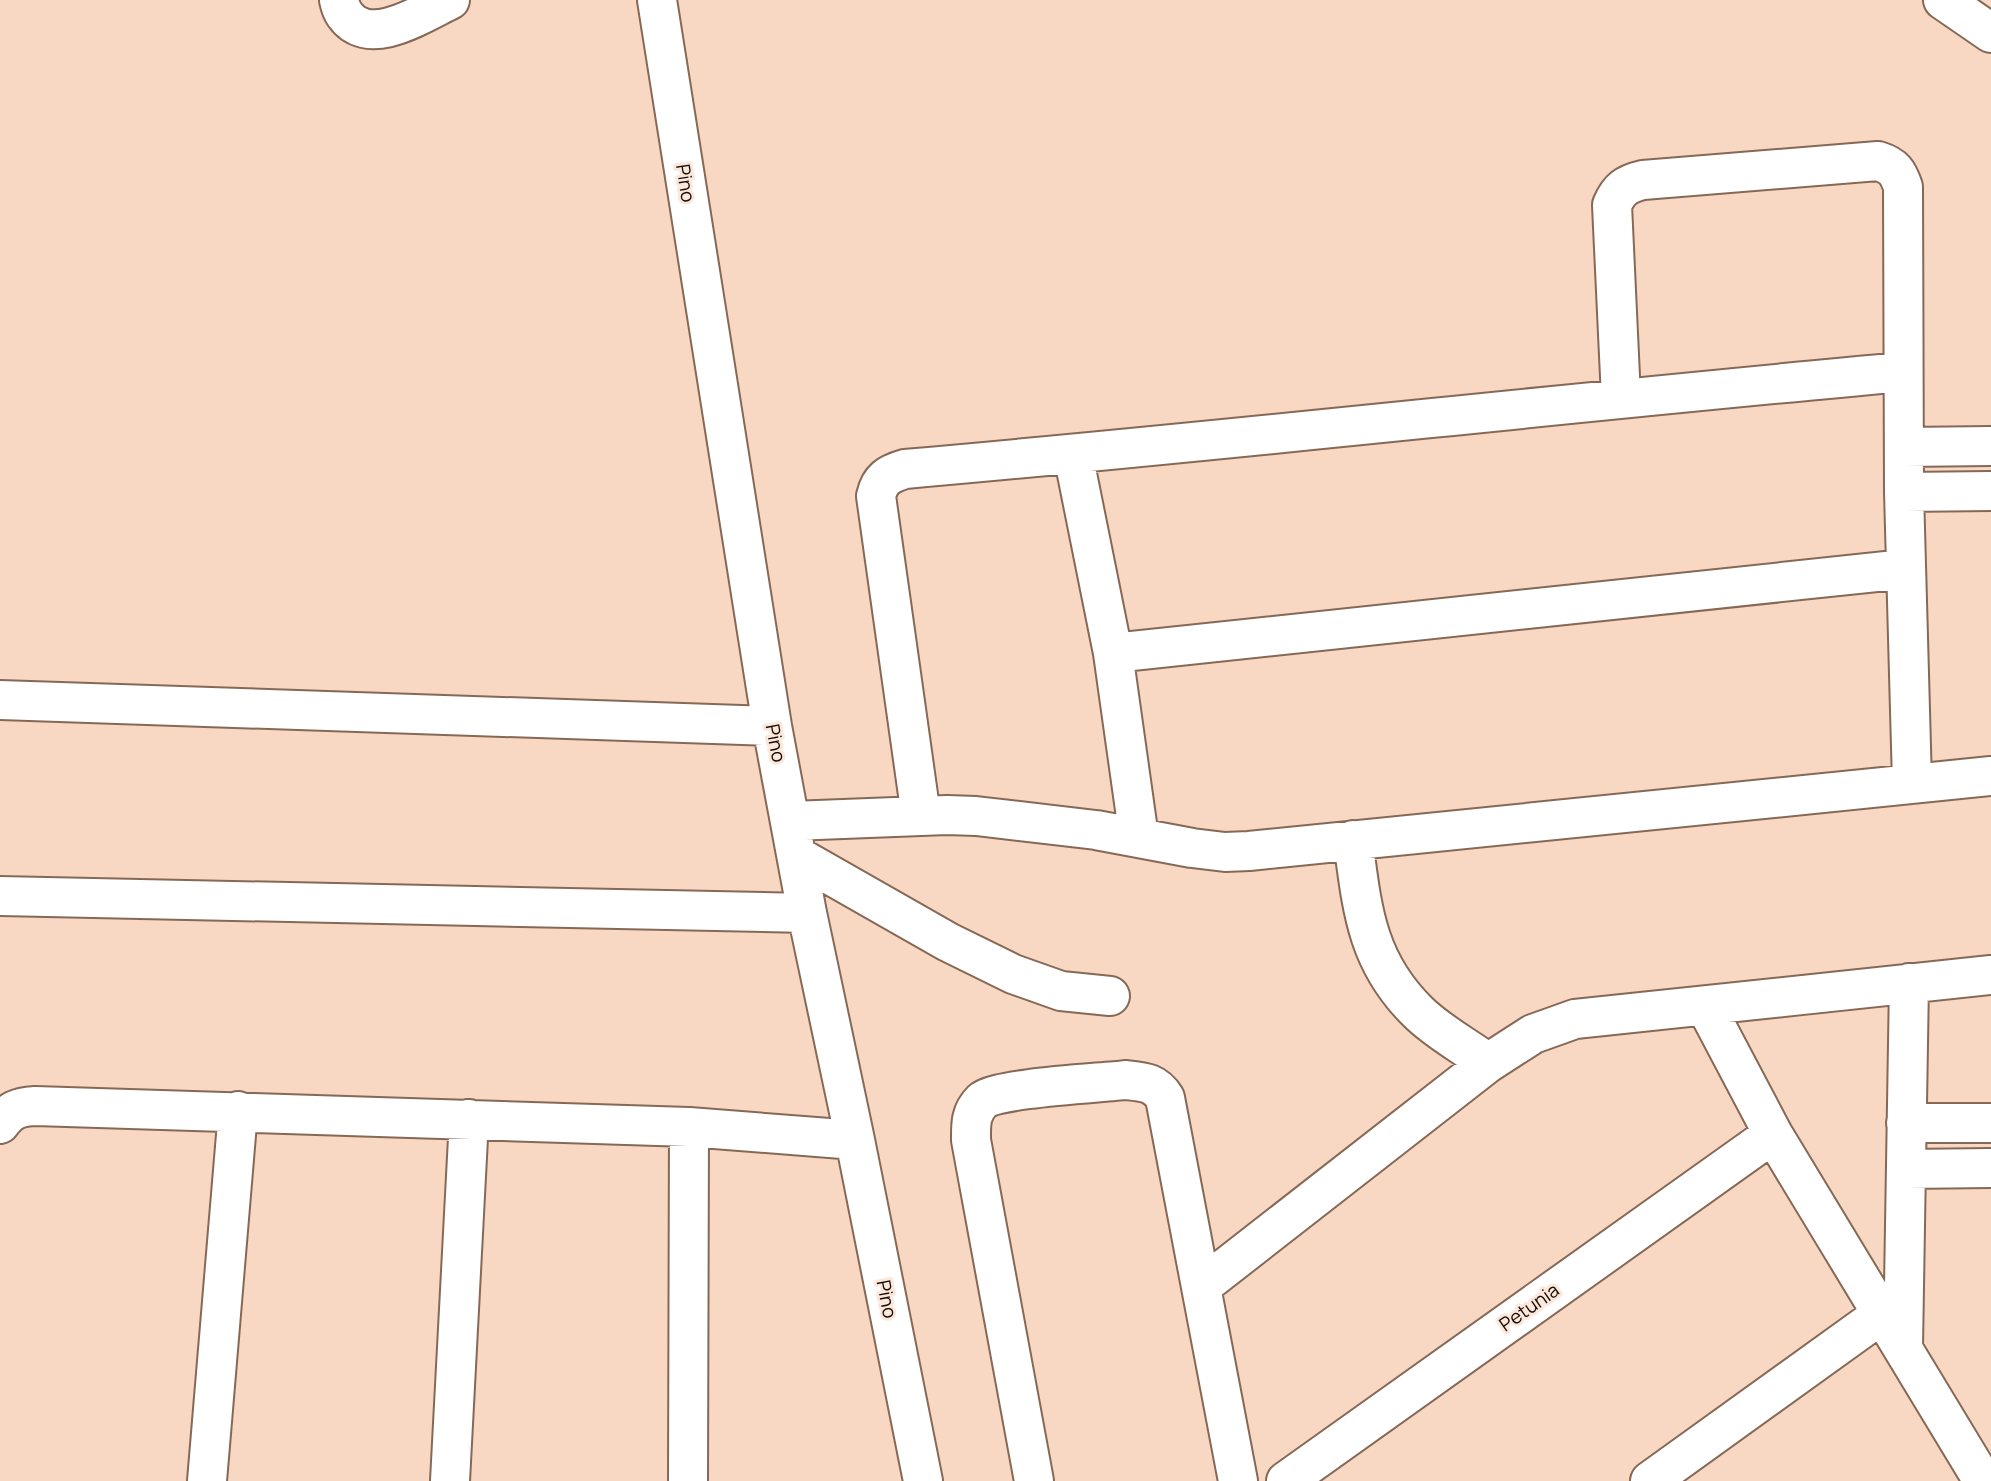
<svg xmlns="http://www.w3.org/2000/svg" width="1991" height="1481" viewBox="0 0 1991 1481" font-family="Manrope,sans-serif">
<rect width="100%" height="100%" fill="#f8d7c3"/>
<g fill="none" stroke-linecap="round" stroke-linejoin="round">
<defs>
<path id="minor" d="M339 0C340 5 342 11 345 15 369 49 423 13 450 0
M657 0 772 726 807 913 855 1140 923 1481
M1943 0 1991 33
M1621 398 1612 205C1619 189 1626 184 1643 180L1878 161C1894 166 1898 172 1903 187L1904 492 1912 783
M1905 447 1991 446
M1073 454 1113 653 1139 838
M1904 492 1991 491
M1113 653 1905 569
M0 700 772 726
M921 816 876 496C880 479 888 474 905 469 1238 440 1570 402 1903 372
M791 821 947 815 976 816 1096 830 1192 848 1225 852 1249 851 1991 776
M1353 840C1362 908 1366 961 1418 1012 1438 1032 1465 1046 1488 1063
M797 856 948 942 1013 974 1061 991 1110 996
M0 896 807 913
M1706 1007 1773 1134 1983 1481
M1906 1123H1991
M0 1124C10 1110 18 1107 35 1106L689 1127 855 1140
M1906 1169 1991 1168
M1202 1286 1488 1063 1533 1034 1575 1019 1991 975
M1903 1348 1909 983
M207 1481 238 1111
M450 1481 469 1119
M688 1481 689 1127
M1034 1481 971 1140C971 1125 970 1113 982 1101 994 1088 1102 1083 1125 1080 1144 1082 1155 1082 1165 1098L1238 1481
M1286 1481 1773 1134
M1650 1481 1882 1314"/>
</defs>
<use href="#minor" stroke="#856956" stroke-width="42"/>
<use href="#minor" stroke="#fff" stroke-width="38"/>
</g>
<g text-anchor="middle" stroke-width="6" stroke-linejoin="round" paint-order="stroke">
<g font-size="19" fill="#160b05" stroke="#fbe8db">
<text transform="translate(686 183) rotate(81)" y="7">Pino</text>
<text transform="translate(776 743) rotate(79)" y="7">Pino</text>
<text transform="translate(887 1299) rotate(79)" y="7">Pino</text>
<text transform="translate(1529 1307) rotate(-35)" y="7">Petunia</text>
</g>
</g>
</svg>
